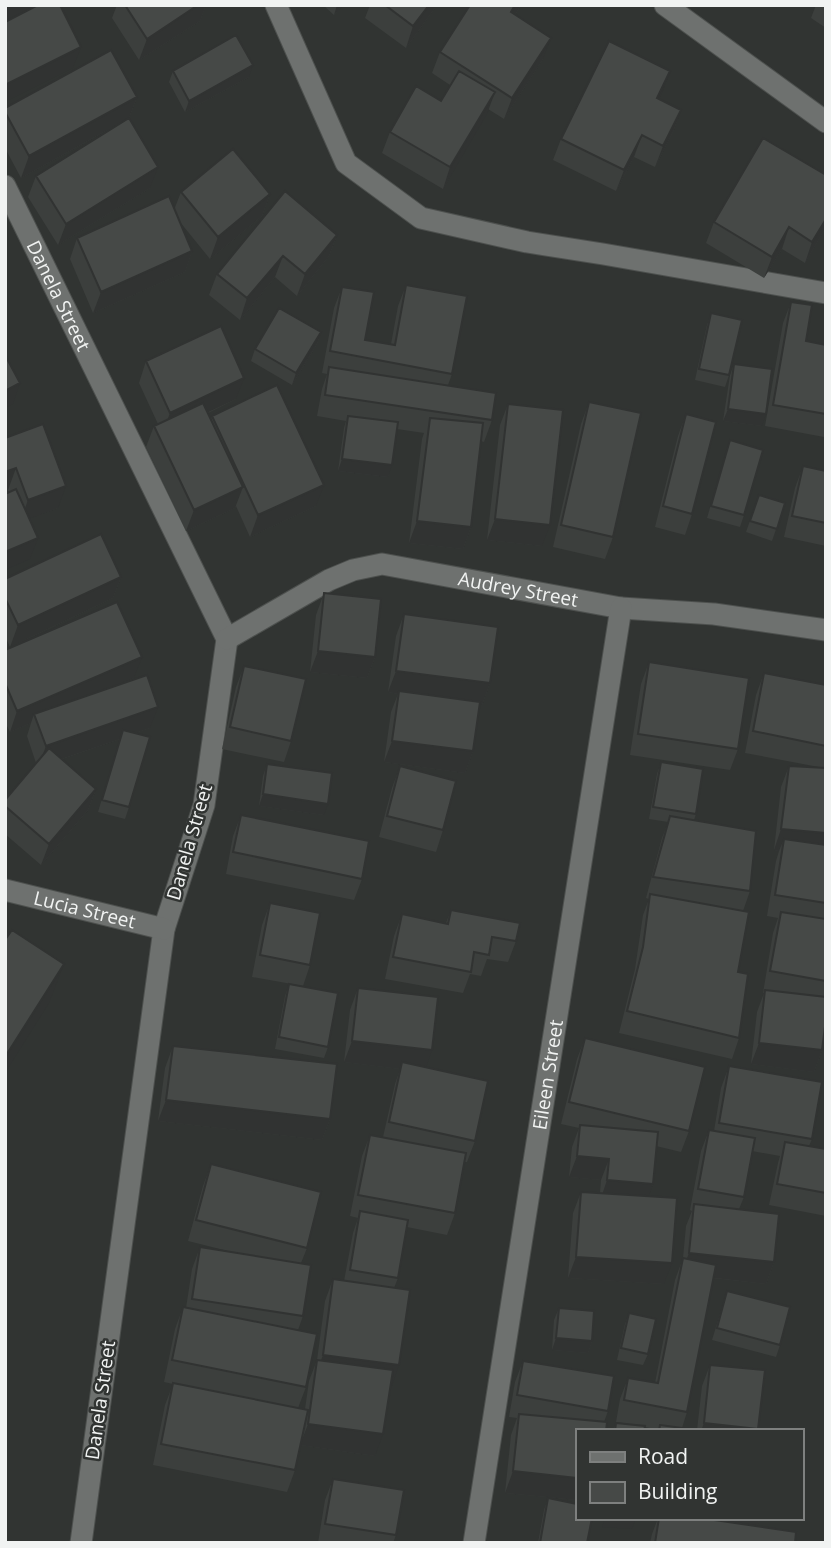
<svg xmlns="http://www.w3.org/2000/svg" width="831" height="1548" viewBox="0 0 831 1548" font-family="'Open Sans',sans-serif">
<rect width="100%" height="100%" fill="#313432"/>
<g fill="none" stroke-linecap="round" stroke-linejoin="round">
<defs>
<g id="street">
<path d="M276 5 346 163 421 218 527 242 603 254 826 293"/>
<path d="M665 5 826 122"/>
<path id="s1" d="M5 186 227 639 204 805 164 929 81 1543"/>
<path id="s2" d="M227 639 329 580 353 570 382 564 621 608 714 614 826 630"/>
<path id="s3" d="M5 890 164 929"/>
<path id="s4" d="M474 1543 621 608"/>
</g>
</defs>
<use href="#street" stroke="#4d504e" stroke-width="23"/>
<use href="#street" stroke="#6e716f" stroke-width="21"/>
</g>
<path fill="#3c3f3d" d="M117 5H206L200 21 139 60 112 18Z
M323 5H343L334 15Z
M370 5H437L406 48 365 18Z
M521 5 515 15 543 59 504 119 488 109 443 189 382 153 390 132 441 101 450 85 432 73 440 52Z
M816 5H826V28L811 18Z
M173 71 249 77 185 112 169 82Z
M670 71 659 99 681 110 673 132 655 167 634 157 616 191 553 160 561 139Z
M137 97 129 118 21 178 5 148V108Z
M826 175V227L805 263 782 249 764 278 706 243 714 222Z
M36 176 150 188 58 245 28 197Z
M181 192 270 194 262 216 210 259 180 222 192 251 185 272 93 313 70 259 77 238 174 210Z
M337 235 329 256 297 296 275 277 240 320 209 295 217 274Z
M406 285 452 374 448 385 492 420 484 442 481 441 471 527 463 549 409 543 422 439 424 433 397 429 388 477 338 471 344 428 346 421 317 416 322 389 327 374 322 373 334 308 342 287 365 340 391 344 398 306Z
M791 302 806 341 826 345V432L824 437 765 426 783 323Z
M711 313 729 375 725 387 695 380 707 325Z
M321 332 317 344 292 385 251 361 255 349Z
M146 361 236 399 208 413 211 420 212 416 316 506 250 537 236 506 235 508 186 531 146 447 154 426 158 424 139 383Z
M734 364 762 426 723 421 730 375Z
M589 402 613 537 605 559 553 547 581 424Z
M508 404 542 546 487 540 500 425Z
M686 414 692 514 685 535 655 527 678 436Z
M5 438 58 508 29 518 30 559 8 490Z
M730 440 744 515 740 527 707 518Z
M803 466 826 471V546L784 537 795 488Z
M759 495 785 503 772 541 746 532Z
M121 577 113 598 10 647 5 636V579Z
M324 593 375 657 367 678 310 672 316 615Z
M404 614 490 683 482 705 480 704 473 751 465 773 384 762 391 712 398 694 388 692 396 636Z
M5 650 134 678 123 683 150 728 135 733 129 807 125 819 98 812 120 739 62 759 96 789 88 810 41 865 5 834V800L36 763 27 736 31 723 10 732 5 722Z
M649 662 738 749 730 770 630 755 641 684Z
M244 666 291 741 284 762 222 749 236 687Z
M764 673 826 685V1019L822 1050 814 1072 751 1064 757 1012 764 993H763L773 933 778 918 767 916 776 861 779 851 774 850 781 787 789 766 824 768 745 753 756 695Z
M661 762 696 814 694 820 750 891 743 911 738 972 739 1038 732 1059 619 1033 635 969 643 915 649 899 646 898 662 838 668 822 649 819 657 774Z
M267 764 324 815 259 806 263 776Z
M400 766 443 830 436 852 379 837 392 788Z
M241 815 362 879 354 900 226 874 233 836Z
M270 903 310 965 303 986 252 977 262 925Z
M451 910 516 941 508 962 487 959 481 976 470 974 463 993 385 979 394 936 402 914 446 923Z
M289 984 328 1047 324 1058 275 1049 285 996Z
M358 988 426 1068 475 1141 467 1162H465L455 1213 447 1235 407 1227 398 1278 394 1288 392 1386H390L375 1456 300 1445 295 1470 287 1492 153 1465 165 1405 173 1384 164 1382 175 1329 183 1307 186 1308 192 1269 200 1247 232 1252 188 1241 203 1186 211 1164 307 1248 301 1263 303 1316 298 1330 306 1387 298 1408 305 1409 309 1381 317 1360 325 1301 333 1279 344 1281 353 1233 358 1218 350 1216 362 1156 370 1135 383 1137 395 1084 400 1069 344 1062 350 1010Z
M585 1038 689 1131 681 1152 656 1146 653 1184 648 1196 664 1284 568 1278 573 1213 581 1192 600 1193 601 1180 569 1177 572 1147 579 1128 561 1124 577 1059Z
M173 1046 330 1119 322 1140 158 1121 165 1068Z
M729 1066 812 1139 809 1146 826 1149V1216L769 1205 778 1163 780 1156 752 1151 744 1197 739 1209 774 1262 766 1284 713 1278 687 1412 682 1428 697 1430 702 1386 710 1365 757 1431H658V1430L645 1427 644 1431H613L616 1423 636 1425 616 1422 620 1399 628 1378 655 1383 675 1280 683 1258 686 1226 692 1211 690 1210 701 1151 709 1130 714 1131 721 1088Z
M727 1291 780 1345 776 1357 712 1340Z
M559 1308 592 1341 588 1353 552 1350 554 1320Z
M629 1313 648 1354 643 1365 617 1360 625 1324Z
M523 1361 608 1411 604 1422 577 1431V1500L505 1493 511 1435 517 1418 509 1417 515 1382Z
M333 1479 396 1535 393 1543H318L325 1500Z
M548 1498 587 1543H538L544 1510Z
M643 1518H760L757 1526 795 1543H650L652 1534 657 1521Z"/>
<path fill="#313332" d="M5 5H39L5 22Z
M198 5H206L200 21 139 60 147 39Z
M337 5H343L334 15Z
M429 5H437L406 48 413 26Z
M515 5H521L503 34 511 12Z
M551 38 543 59 504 119 512 98Z
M81 47 73 68 5 102V85Z
M253 65 249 77 185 112 189 101Z
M670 71 662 93 649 119 657 98Z
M495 92 487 114 443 189 450 167Z
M137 97 129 118 21 178 29 156Z
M681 110 673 132 655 167 663 146Z
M642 135 634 157 616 191 624 170Z
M158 167 150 188 58 245 66 224Z
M270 194 262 216 210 259 218 237Z
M826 219V227L805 263 812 242Z
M789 227 782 249 764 278 772 257Z
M337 235 329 256 297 296 305 274Z
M192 251 185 272 93 313 101 292Z
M283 256 275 277 240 320 247 298Z
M321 332 317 344 292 385 296 373Z
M244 378 236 399 162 434 170 413Z
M20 383 13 404 5 408V391Z
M728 409 766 414 762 426 723 421Z
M342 459 392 465 388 477 338 471Z
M16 468 8 490 5 491V472Z
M324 485 316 506 250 537 258 515Z
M66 486 58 508 20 522 28 500Z
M243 487 235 508 186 531 194 510Z
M495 519 550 525 542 546 487 540Z
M417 521 471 527 463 549 409 543Z
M38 538 30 559 5 570V552Z
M121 577 113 598 10 647 18 625Z
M318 651 375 657 367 678 310 672Z
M142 657 134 678 37 721 34 714 31 723 10 732 17 711Z
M396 671 490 683 482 705 398 694 399 691 398 694 388 692Z
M158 707 150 728 120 738 123 730 120 739 38 767 46 746Z
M392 741 473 751 465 773 384 762Z
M96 789 88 810 41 865 49 844Z
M263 794 328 804 324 815 259 806Z
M781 829 826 833V855L784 839 779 851 774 850Z
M64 964 49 1003 5 1073V1057Z
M352 1041 432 1050 425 1071 402 1062 400 1069 344 1062Z
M759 1043 822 1050 814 1072 751 1064Z
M166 1100 330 1119 322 1140 158 1121Z
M577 1156 609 1159 601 1180 569 1177Z
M607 1180 653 1184 645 1206 600 1201Z
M689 1253 774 1262 766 1284 681 1274Z
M576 1257 672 1263 664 1284 568 1278Z
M556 1338 592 1341 588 1353 552 1350Z
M323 1355 399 1365 392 1386 315 1376Z
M704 1423 758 1429 757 1431H701Z
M308 1424 383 1434 375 1456 300 1445Z
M513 1471 577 1478V1500L505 1493Z
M605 1518H636L632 1529 602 1527Z
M643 1518H657V1521Z
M659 1518H760L755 1532Z"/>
<path fill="#464947" stroke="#313332" stroke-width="2" d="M38 5H60L81 47 5 85V22Z
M125 5H198L147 39Z
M385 5H429L413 26Z
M470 5H515L511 12 551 38 512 98 440 52Z
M236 35 253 65 189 101 173 71Z
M609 41 670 71 657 98 681 110 663 146 642 135 624 170 561 139Z
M111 50 137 97 29 156 5 112V108Z
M459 71 495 92 450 167 390 132 416 86 441 101Z
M129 118 158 167 66 224 36 176Z
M763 138 826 175V219L812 242 789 227 772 257 714 222Z
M233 149 270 194 218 237 181 192Z
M285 191 337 235 305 274 283 256 247 298 217 274Z
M169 196 192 251 101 292 77 238Z
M406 285 467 296 452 374 330 351 342 287 374 292 365 340 395 345Z
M791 302 812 305 806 341 826 345V414L773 405Z
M279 308 321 332 296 373 255 349Z
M711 313 742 320 729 375 699 369Z
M221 326 244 378 170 413 146 361Z
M5 355 20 383 5 391Z
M734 364 772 369 766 414 728 409Z
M329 367 496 393 492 420 325 395Z
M277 385 324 485 258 515 212 416Z
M589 402 641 413 613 537 561 525Z
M203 403 243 487 194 510 154 426Z
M508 404 563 410 550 525 495 519Z
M686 414 716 422 692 514 663 506Z
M348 416 398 422 392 465 342 459Z
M430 418 483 423 471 527 417 521Z
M43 424 66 486 28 500 16 468 5 472V438Z
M730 440 763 450 744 515 711 506Z
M803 466 826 471V523L792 516Z
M16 489 38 538 5 552V494Z
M759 495 785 503 777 529 750 521Z
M101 534 121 577 18 625 5 598V579Z
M324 593 381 599 375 657 318 651Z
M117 602 142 657 17 711 5 683V650Z
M404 614 498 627 490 683 396 671Z
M649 662 749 678 738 749 638 734Z
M244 666 306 679 291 741 230 727Z
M764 673 826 685V746L753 731Z
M147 675 158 707 46 746 34 714Z
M399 691 480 702 473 751 392 741Z
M123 730 150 737 129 807 102 800Z
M49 748 96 789 49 844 5 806V800Z
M661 762 703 769 696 814 653 807Z
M267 764 332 773 328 804 263 794Z
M400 766 456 781 443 830 387 816Z
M789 766 826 768V833L781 829Z
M241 815 369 841 362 879 233 852Z
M670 816 756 831 750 891 653 877Z
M784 839 826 845V903L775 895Z
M650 894 749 912 738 972 748 974 739 1038 627 1011 643 947Z
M270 903 320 913 310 965 260 955Z
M451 910 520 923 516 941 492 937 489 955 474 952 471 972 393 957 402 914 448 924Z
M781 912 826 919V981L770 971Z
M12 930 64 964 5 1057V940Z
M289 984 338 993 328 1047 279 1037Z
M358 988 438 997 432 1050 352 1041Z
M765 990 826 997V1019L822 1050 759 1043Z
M585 1038 705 1067 689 1131 569 1102Z
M173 1046 337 1064 330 1119 166 1100Z
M402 1062 488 1081 475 1141 389 1122Z
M729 1066 822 1082 812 1139 719 1123Z
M580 1125 658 1132 653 1184 607 1180 609 1159 577 1156Z
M709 1130 755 1138 744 1197 698 1189Z
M370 1135 466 1153 455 1213 358 1195Z
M785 1142 826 1149V1193L777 1184Z
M211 1164 321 1192 307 1248 196 1220Z
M581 1192 677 1198 672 1263 576 1257Z
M694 1204 779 1214 774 1262 689 1253Z
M360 1211 408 1220 398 1278 350 1270Z
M200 1247 311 1265 303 1316 192 1299Z
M683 1258 716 1265 687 1412 624 1400 628 1378 658 1383Z
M333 1279 410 1290 399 1365 323 1355Z
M727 1291 790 1307 780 1345 717 1328Z
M183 1307 317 1334 306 1387 172 1360Z
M559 1308 594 1311 592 1341 556 1338Z
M629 1313 656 1319 648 1354 621 1348Z
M317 1360 393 1370 383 1434 308 1424Z
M523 1361 614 1376 608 1411 517 1395Z
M710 1365 765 1370 758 1429 704 1423Z
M173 1383 308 1410 295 1470 161 1444Z
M519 1414 607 1422 606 1431H577V1478L513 1471Z
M616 1423 645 1426 644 1431H615Z
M660 1425 704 1431H659Z
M333 1479 404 1490 396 1535 325 1524Z
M548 1498 577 1504V1518H592L587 1543H540Z
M659 1518H701L796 1532 795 1543H655Z"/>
<g text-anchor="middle" stroke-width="5" stroke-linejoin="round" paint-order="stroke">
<g font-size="19" fill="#f1f3f2" stroke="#313432">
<text dy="7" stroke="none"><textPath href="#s1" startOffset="122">Danela Street</textPath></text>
<text dy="7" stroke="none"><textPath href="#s2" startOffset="312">Audrey Street</textPath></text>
<text transform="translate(189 842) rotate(-74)" y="7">Danela Street</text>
<text dy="7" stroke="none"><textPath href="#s3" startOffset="82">Lucia Street</textPath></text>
<text dy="7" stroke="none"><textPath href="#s4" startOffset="474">Eileen Street</textPath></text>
<text transform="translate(100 1400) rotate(-82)" y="7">Danela Street</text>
</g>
</g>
<rect width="831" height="1548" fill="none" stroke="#f1f3f2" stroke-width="14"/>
<rect x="576" y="1429" width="228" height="91" fill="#313432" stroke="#7e807f" stroke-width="2"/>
<rect x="590" y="1452" width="35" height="10" fill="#6e716f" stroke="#7e807f" stroke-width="2"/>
<text x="638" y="1464" font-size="21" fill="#f1f3f2">Road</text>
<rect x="590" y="1482" width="35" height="21" fill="#464947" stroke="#7e807f" stroke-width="2"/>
<text x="638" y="1499" font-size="21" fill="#f1f3f2">Building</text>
</svg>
